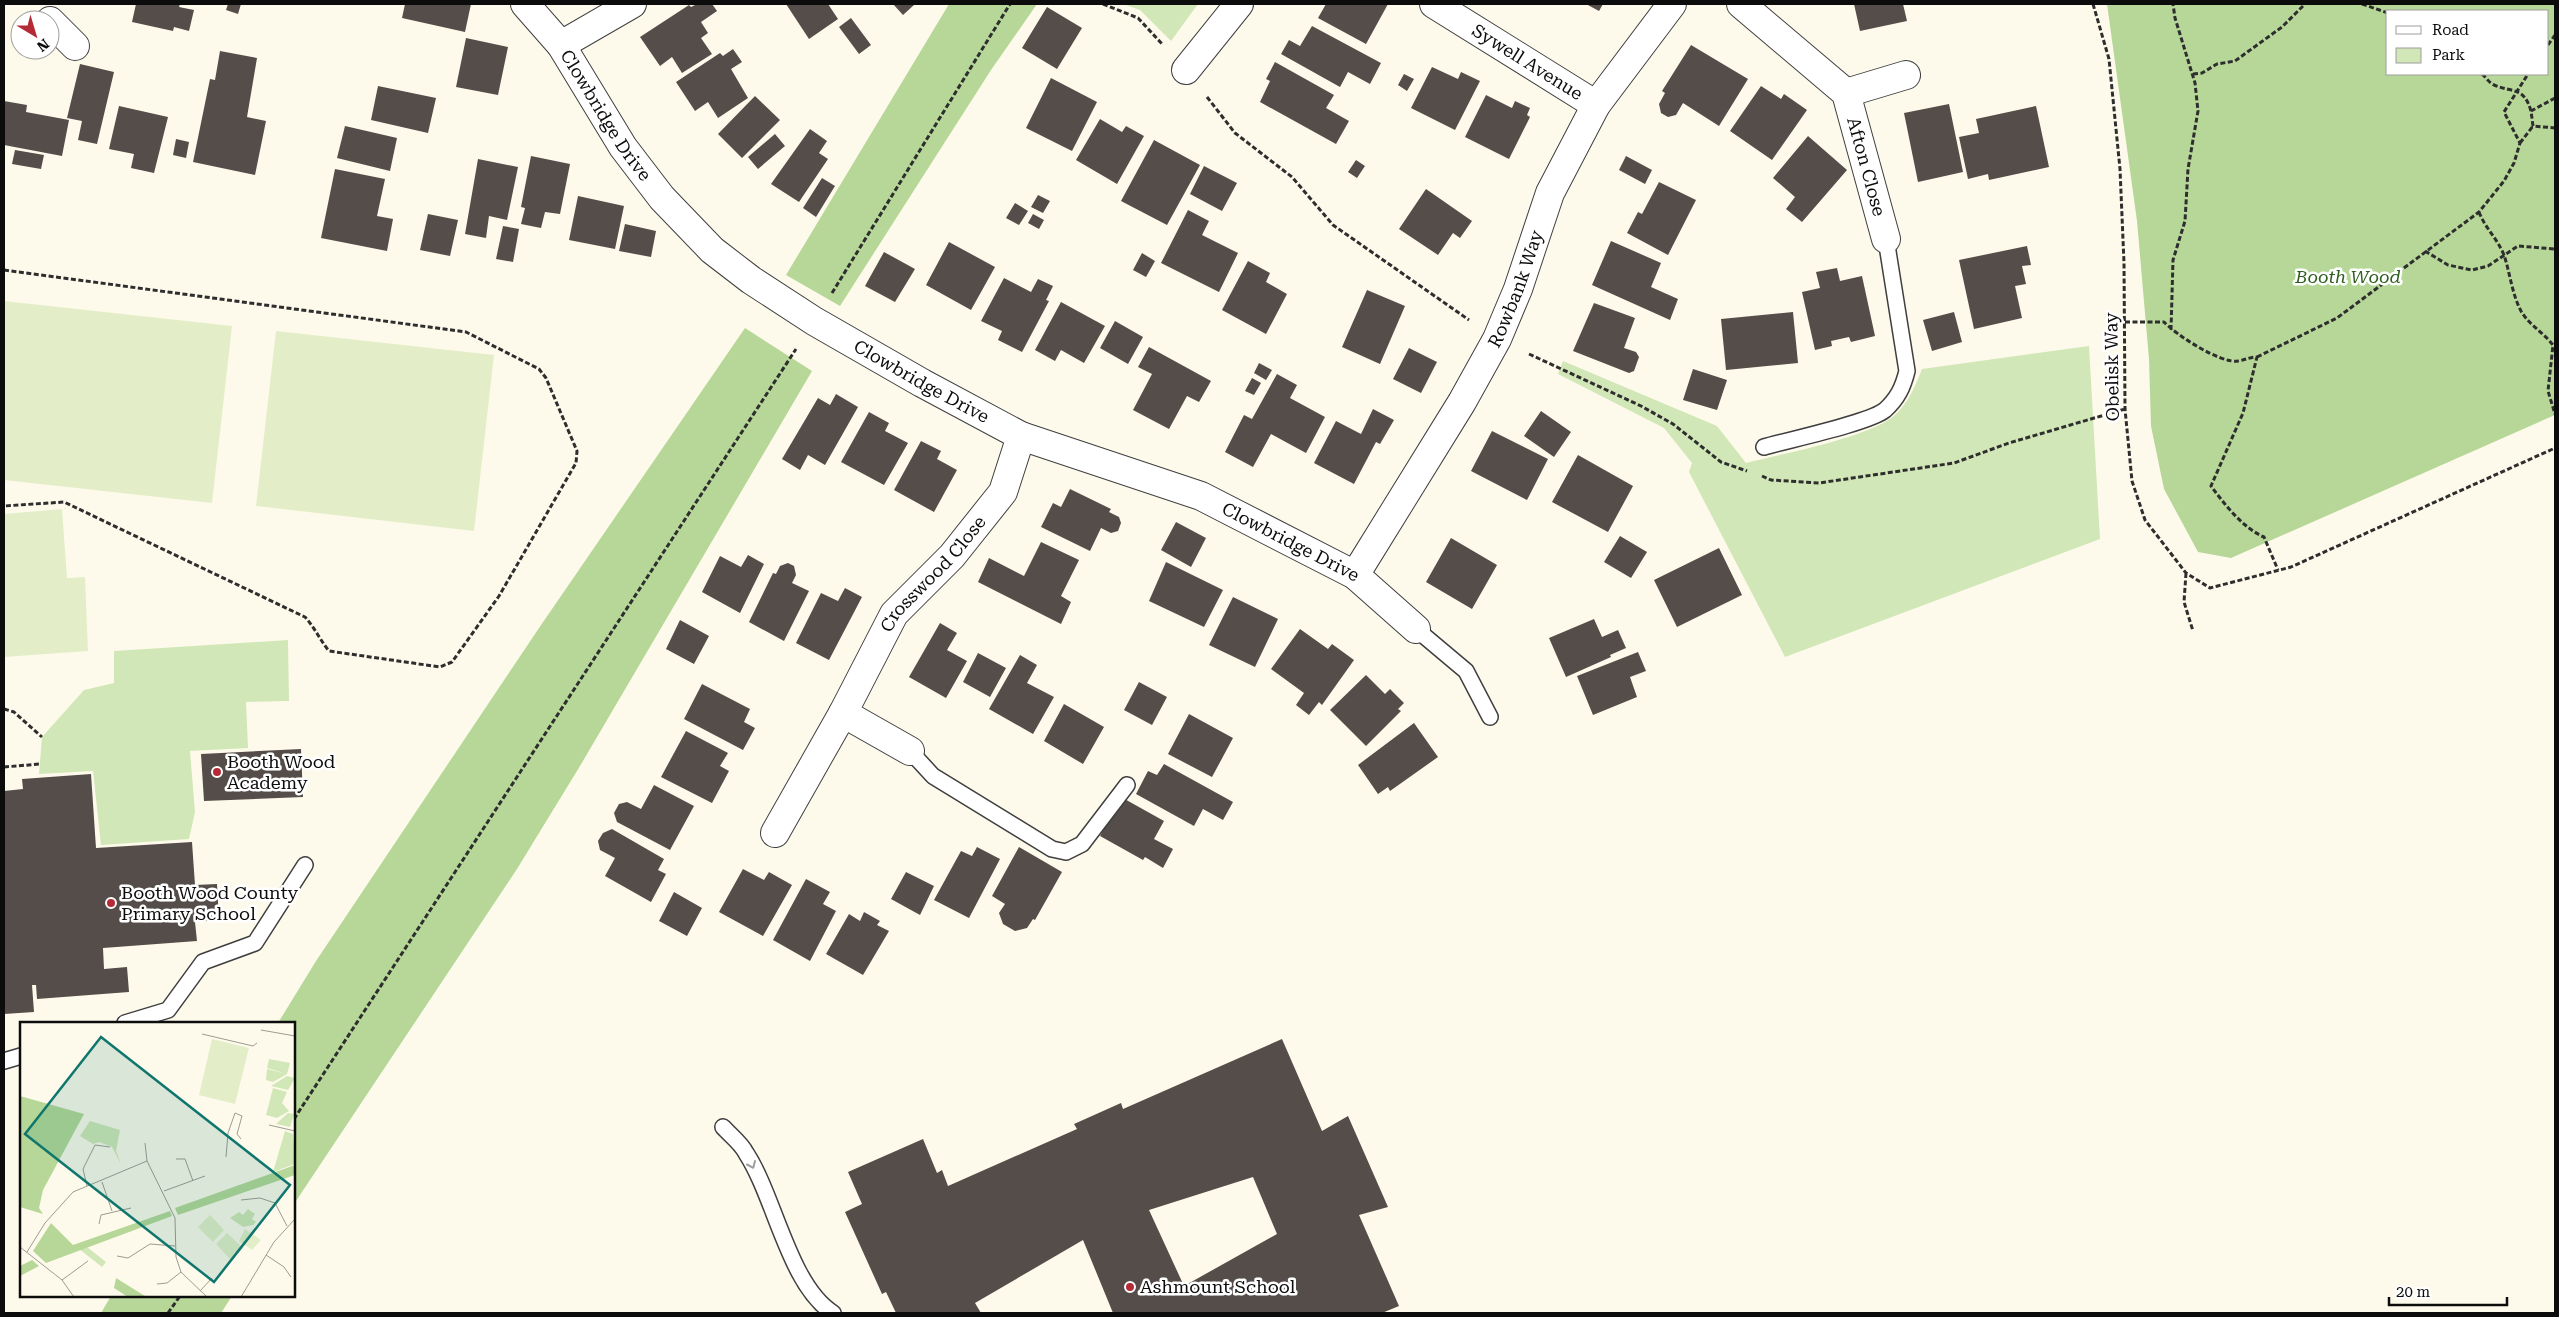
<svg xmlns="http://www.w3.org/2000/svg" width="2559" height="1317" viewBox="0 0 2559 1317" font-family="'Roboto Serif',serif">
<rect width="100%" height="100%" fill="#fefaeb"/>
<path fill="#d2e7b7" d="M1123 4H1198L1171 41 1140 10Z
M2089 346 2100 539 1785 657 1689 472 1692 463 1664 428 1558 374 1563 361 1717 426 1746 463C1786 453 1850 441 1885 422 1905 411 1914 389 1922 369Z
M288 640 289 701 246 702 248 748 190 751 195 812 189 839 101 845 93 771 39 774 42 737 84 690 114 683V651Z"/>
<path fill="#b6d797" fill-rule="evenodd" d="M949 4H1037L991 70 840 306 786 275Z
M2107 4H2555V415L2231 558 2198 552 2164 489 2151 426 2149 359 2137 221ZM2388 11H2548V74H2388Z
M745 328 812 371 580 766 517 869 294 1204V1023H278L316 961 539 628Z
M111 1296H232L221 1313H101Z"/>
<path fill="#e3eec8" d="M4 301 232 326 212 503 4 480Z
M276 331 494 355 474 531 256 506Z
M62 509 67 578 85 577 88 651 4 657V514Z"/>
<path fill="#544d49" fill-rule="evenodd" d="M136 4H180L179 7 194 10 189 31 174 27 173 31 132 22Z
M228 4H241L238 14 226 10Z
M405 4H471L465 32 402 18Z
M697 4H712L717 11 701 22 708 33 701 38 712 54 682 73 672 57 660 66 640 37 689 5 691 7Z
M786 4H828L838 19 809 39Z
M893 4H913L914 5 903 15Z
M1326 4H1388L1366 44 1318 18Z
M1586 4H1603L1599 11Z
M1854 4H1903L1907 21 1860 31Z
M1047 7 1082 28 1057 69 1022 48Z
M851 18 871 45 859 54 839 27Z
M1312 26 1381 63 1370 84 1348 72 1340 87 1281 54 1289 40 1300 46Z
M466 38 508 47 498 95 456 87Z
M1691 45 1748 79 1719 126 1683 103 1676 115 1668 117 1661 113 1659 104 1665 93 1662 91Z
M733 49 742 62 731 69 748 98 718 118 708 102 695 111 676 82 720 53 723 56Z
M220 51 257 58 247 117 266 121 255 175 193 162 210 79 215 80Z
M1275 62 1334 95 1326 108 1349 121 1336 144 1260 102 1270 81 1266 79Z
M80 64 114 72 97 144 78 140 82 121 67 118Z
M1432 67 1458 79 1461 72 1480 81 1455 130 1411 108Z
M1404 74 1414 79 1407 91 1398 85Z
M1051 78 1097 102 1072 151 1026 128Z
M378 86 436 98 428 133 371 120Z
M1761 86 1781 99 1784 94 1807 110 1772 160 1730 131Z
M1486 95 1512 108 1515 101 1530 108 1527 115 1530 117 1509 159 1465 137Z
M755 96 780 120 742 158 718 134Z
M4 101 27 105 26 112 69 120 62 156 4 145Z
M1949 104 1963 172 1918 182 1904 113Z
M119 106 168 117 154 173 131 168 134 154 109 149Z
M2036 106 2049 167 1989 180 1988 174 1968 179 1959 137 1979 133 1976 119Z
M1100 119 1122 132 1126 126 1144 136 1117 184 1076 160Z
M345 126 397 138 390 171 337 158Z
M810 129 827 141 819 153 828 159 799 202 771 184Z
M775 134 785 146 758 169 748 157Z
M1808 136 1847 170 1802 222 1786 209 1795 197 1773 178Z
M176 139 189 142 186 158 173 155Z
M1154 140 1200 165 1167 225 1121 201Z
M15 150 44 155 41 169 12 164Z
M531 156 570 164 560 214 545 212 541 228 521 224 525 208 521 207Z
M1626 156 1652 170 1645 184 1619 170Z
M478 159 518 167 507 220 489 216 486 238 465 234Z
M1356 160 1365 166 1357 178 1348 172Z
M1204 166 1237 183 1222 211 1190 194Z
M335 169 385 179 377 216 393 219 387 251 321 238Z
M822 178 835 186 816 217 803 208Z
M1659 182 1696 200 1668 255 1627 233 1638 212 1642 214Z
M1426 189 1472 221 1460 238 1453 233 1438 255 1399 229Z
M1038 195 1050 201 1043 213 1031 207Z
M578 196 624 206 615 249 569 240Z
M1015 203 1028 211 1019 225 1006 218Z
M1188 210 1209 221 1202 235 1238 253 1219 292 1161 263Z
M428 214 458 220 450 256 420 250Z
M1033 214 1044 220 1039 229 1028 223Z
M625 224 656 231 651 257 619 251Z
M503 226 519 229 513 262 496 259Z
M1611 241 1661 263 1651 287 1678 299 1670 320 1592 285Z
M949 242 995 267 971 310 926 285Z
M2027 246 2031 265 2022 266 2026 284 2015 286 2022 318 1974 329 1959 260Z
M884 252 915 269 895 302 865 286Z
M1142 253 1155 261 1146 277 1133 270Z
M1248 261 1270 273 1266 282 1287 294 1266 334 1222 310Z
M1837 268 1840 281 1862 276 1875 336 1851 342 1849 337 1831 341 1832 346 1815 350 1802 292 1820 288 1816 272Z
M1004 278 1031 292 1038 279 1053 286 1046 300 1049 301 1022 352 998 340 1002 331 981 321Z
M1367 290 1405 306 1380 364 1342 347Z
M1061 302 1105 326 1084 363 1061 350 1055 361 1035 350Z
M1594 303 1635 318 1624 348 1636 352 1639 357 1634 371 1629 373 1573 351Z
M1793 312 1798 363 1726 370 1721 319Z
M1954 312 1962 342 1932 351 1923 320Z
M1115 321 1143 337 1128 364 1100 348Z
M1149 347 1211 381 1199 402 1187 396 1169 429 1133 410 1152 374 1138 367Z
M1409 348 1437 362 1421 393 1393 379Z
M1259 363 1272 370 1266 380 1254 373Z
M1693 369 1727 380 1717 410 1683 400Z
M1277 374 1297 385 1290 398 1325 417 1306 453 1271 434 1253 467 1225 452 1244 415 1252 419Z
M1252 378 1261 383 1254 395 1245 391Z
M836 394 858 407 825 465 808 455 800 470 782 459 818 398 830 405Z
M1373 409 1394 420 1380 444 1376 442 1354 484 1314 463 1336 421 1361 434Z
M1541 411 1571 432 1554 457 1524 436Z
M869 412 889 423 885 431 908 443 884 485 841 462Z
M1492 431 1548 459 1527 500 1471 471Z
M921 441 941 451 937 459 957 470 934 512 894 490Z
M1578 455 1633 486 1608 532 1552 502Z
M1070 489 1111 509 1109 512 1119 517 1121 523 1118 531 1111 533 1101 528 1090 551 1041 527 1053 503 1061 507Z
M1176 522 1206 538 1191 567 1161 550Z
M1620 536 1647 552 1631 578 1604 562Z
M1451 538 1497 565 1472 609 1426 582Z
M1041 542 1079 560 1061 596 1071 602 1061 624 978 582 989 558 1024 576Z
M1719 548 1742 595 1677 627 1654 580Z
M748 555 764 564 740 613 702 592 720 556 741 567Z
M1166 562 1223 590 1204 627 1149 601Z
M788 563 794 566 796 575 792 583 809 591 784 641 749 622 773 573 776 574 780 566Z
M845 588 862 597 829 660 796 643 821 593 838 601Z
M1233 597 1278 619 1255 667 1209 645Z
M1594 619 1602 637 1618 630 1626 648 1610 655 1611 657 1566 677 1549 638Z
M680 620 709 636 694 664 666 649Z
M940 623 957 633 947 650 967 661 946 698 909 677Z
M1300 629 1328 649 1332 644 1354 660 1322 705 1319 702 1309 715 1296 705 1304 693 1271 669Z
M1638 652 1646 671 1630 677 1637 697 1593 715 1577 676Z
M978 653 1006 668 990 697 963 682Z
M1020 655 1037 665 1027 683 1054 697 1033 734 989 709Z
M1366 675 1385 694 1390 689 1404 703 1398 709 1401 711 1366 746 1330 710Z
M1139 682 1167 697 1152 725 1124 710Z
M702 684 750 709 744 722 755 728 743 750 684 719Z
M1064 704 1104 727 1083 764 1044 741Z
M1189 714 1233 738 1212 777 1168 754Z
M1414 723 1438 757 1390 791 1388 787 1378 794 1358 765Z
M686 731 728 753 720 766 729 771 712 803 661 777Z
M301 749 303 797 204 801 201 754Z
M1164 764 1233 802 1223 820 1203 809 1194 826 1136 794 1148 771 1157 775Z
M91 774 96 848 192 842 195 885 217 884 219 920 195 922 197 941 103 948 104 969 127 967 129 992 37 999 36 985H32L34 1012 4 1014V791L23 789 22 779Z
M654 785 694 806 670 850 617 822 614 813 619 804 627 802 641 809Z
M1121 797 1164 821 1154 839 1173 849 1163 868 1145 857 1143 860 1100 836Z
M612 829 664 859 658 870 666 874 651 902 605 876 615 858 600 850 598 841 603 833Z
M977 847 1000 859 969 918 934 900 961 851 972 856Z
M1019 847 1062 872 1035 920 1033 919 1027 928 1015 931 1003 924 999 913 1005 904 992 896Z
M743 869 764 880 769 872 792 885 763 936 719 912Z
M906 872 934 886 920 915 891 899Z
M806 879 830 892 823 904 836 911 810 961 773 940Z
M674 892 702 908 687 936 659 921Z
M864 912 880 921 877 925 889 931 863 975 826 954 849 914 860 921Z
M1282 1039 1322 1131 1348 1116 1388 1207 1359 1215 1399 1306 1382 1313H1113L1083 1240 975 1303 981 1313H896L886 1292 882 1294 845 1212 862 1204 848 1172 923 1139 937 1173 942 1170 948 1186 1077 1129 1074 1124 1121 1103 1123 1109ZM1253 1177 1277 1234 1184 1286 1149 1210Z"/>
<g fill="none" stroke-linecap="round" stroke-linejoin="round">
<defs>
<path id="service" d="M1764 447C1788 440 1869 423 1885 410 1898 398 1903 387 1907 371L1886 239
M1416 629 1466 671 1490 717
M910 751 933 776 1052 849 1066 852 1082 844 1127 785
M125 1023 168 1010 203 962 255 943 305 865
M4 1061 21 1056
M723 1127C730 1135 741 1143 746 1153 775 1197 789 1285 833 1313"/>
<g id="minor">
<path id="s1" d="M525 4 561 45 623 147 662 198 712 250 751 280 814 321 922 383 1021 436 1201 496 1355 575 1416 629"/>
<path id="s2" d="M1434 4 1596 105"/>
<path id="s3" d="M1741 4 1846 93 1886 239"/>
<path d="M50 21 75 46"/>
<path d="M561 45 632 4"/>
<path d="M1186 70 1239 4"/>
<path d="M1846 93 1906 75"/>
<path id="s4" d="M1355 575 1462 402 1497 339 1518 289 1550 193 1596 105 1672 4"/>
<path d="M843 713 910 751"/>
<path id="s5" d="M775 833 843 713 894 614 952 556 1003 492 1021 436"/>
</g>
</defs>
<use href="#service" stroke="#3f3f3f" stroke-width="18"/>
<use href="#minor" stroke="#3f3f3f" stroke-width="30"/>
<path stroke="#2e2e2e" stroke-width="3" stroke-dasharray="5 2.5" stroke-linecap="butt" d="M1103 4 1138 18 1163 45
M2093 4 2109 59 2120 169 2124 263 2125 409 2132 481 2145 520 2186 573 2210 588 2291 567 2555 448
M2362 4 2388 13
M2548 45 2555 35
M2193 74 2202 73 2217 64 2235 61 2282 27 2305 4
M2482 74C2486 77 2489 83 2494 85 2514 93 2524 87 2531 111
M1207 97 1235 133 1292 177 1333 225 1469 320
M2555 98 2531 111 2533 126 2555 128
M2520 143 2533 126
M2479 212C2485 228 2497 238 2504 255 2510 273 2512 294 2521 311 2529 325 2543 332 2553 345L2548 391 2555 414
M2425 251 2448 265 2472 270 2488 266 2518 246 2555 249
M4 270 466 332 539 369 546 378 577 451 576 463 499 596 452 662 440 667 329 651C320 640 315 628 305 617L64 502 4 506
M832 293 1010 4
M2125 322H2164C2176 335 2221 364 2238 361 2245 360 2250 357 2257 357L2243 413 2211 486C2225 505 2243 528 2264 537L2278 570
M2171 330 2173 260 2185 221 2188 169 2198 111 2195 83 2175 18 2173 4
M1529 354 1641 406 1673 424 1721 462 1747 471
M2257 357 2337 318 2479 212 2504 181 2514 163 2520 143 2504 112 2528 74
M1762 476 1771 480 1819 483 1954 463 2009 443 2125 409
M2186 573 2184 602 2193 631
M4 709 14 712 42 737
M4 767 40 764
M294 1119 796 349
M168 1313 180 1296"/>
<use href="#service" stroke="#fff" stroke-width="15"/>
<use href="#minor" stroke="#fff" stroke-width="28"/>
</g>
<defs><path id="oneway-chevron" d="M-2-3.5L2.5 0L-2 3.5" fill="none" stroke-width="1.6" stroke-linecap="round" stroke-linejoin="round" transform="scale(1.25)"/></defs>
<use stroke="#9e9e9e" href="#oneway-chevron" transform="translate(752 1165) rotate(66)"/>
<g fill="#b52a37" stroke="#fff" stroke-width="2">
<circle cx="217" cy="772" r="5"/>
<circle cx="111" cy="903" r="5"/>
<circle cx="1130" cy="1287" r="5"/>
</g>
<g text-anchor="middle" stroke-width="5" stroke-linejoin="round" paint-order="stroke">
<g font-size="18" fill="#0c0c0c" stroke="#fff">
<text dy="6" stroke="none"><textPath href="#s2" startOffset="110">Sywell Avenue</textPath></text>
<text dy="6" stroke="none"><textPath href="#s1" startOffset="138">Clowbridge Drive</textPath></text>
<text dy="6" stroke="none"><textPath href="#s3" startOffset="214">Afton Close</textPath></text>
<text dy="6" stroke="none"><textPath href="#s4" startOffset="329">Rowbank Way</textPath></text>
<text transform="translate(2112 367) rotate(-91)" y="6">Obelisk Way</text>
<text dy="6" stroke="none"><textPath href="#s1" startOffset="558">Clowbridge Drive</textPath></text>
<text dy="6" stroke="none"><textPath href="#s1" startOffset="962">Clowbridge Drive</textPath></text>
<text dy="6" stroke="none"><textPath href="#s5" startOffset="305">Crosswood Close</textPath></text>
</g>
<g font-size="18" font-style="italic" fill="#306020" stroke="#fff">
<text x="2348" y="283">Booth Wood</text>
</g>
<g font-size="18" fill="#0c0c0c" stroke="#fff" text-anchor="start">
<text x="227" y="768">Booth Wood<tspan x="227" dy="21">Academy</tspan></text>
<text x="121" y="899">Booth Wood County<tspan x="121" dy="21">Primary School</tspan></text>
<text x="1140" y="1293">Ashmount School</text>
</g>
</g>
<g transform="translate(20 1022)">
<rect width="275" height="275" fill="#fefaeb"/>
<path d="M249 37 270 41 267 52 247 46ZM247 47 267 52 253 60 246 58ZM267 54 275 56 268 68 251 64ZM253 66 267 70 262 81 269 89 257 96 246 93ZM268 91 274 92 270 105 256 102ZM70 99 100 108 96 129 101 142 92 125 79 120 73 122 60 114ZM265 109 273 112 275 142 253 150ZM228 187 235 192 232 197 236 200 233 203 223 205 210 196 219 190 223 193ZM67 225 86 240 82 245 59 227Z" fill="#d2e7b7"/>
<path d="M0 74 64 92 23 168 19 186 23 192 0 185ZM275 143V153L158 193 155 186ZM150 189 152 194 26 241 13 229 31 201 53 223ZM12 238 19 244 0 254V244ZM96 256 125 274 108 275 94 266Z" fill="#b6d797"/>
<path d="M192 17 229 26 215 82 179 73ZM190 193 204 208 193 220 178 205ZM225 207 241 218 232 228 219 219ZM207 211 223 226 211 238 196 222Z" fill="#e3eec8"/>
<path fill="none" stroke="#9d9b92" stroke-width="1" d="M241 8 275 14M182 12 233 24 237 21M249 103 275 109M125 121 127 139 155 196 156 235 161 250 187 275M206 135 208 111 215 91 222 94 217 112 221 117M156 137H165L173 159M82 160 92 189M67 164 63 147 75 123 90 125M144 169 185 154M221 178 240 176 255 181 267 204M79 202 81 193 111 186M0 225 42 258 54 275M7 230 25 201 53 170 127 139M246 233 264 245 271 255M97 234 108 236 130 222 155 224M42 258 68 239M137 262 147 261 161 250M180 269 192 256M221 275 254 220 275 197"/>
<path fill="#0f766e" fill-opacity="0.15" stroke="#0f766e" stroke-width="2.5" d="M81 15 270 163 194 260 5 112Z"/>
<rect width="275" height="275" fill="none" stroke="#0c0c0c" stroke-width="2.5"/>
</g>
<rect width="2559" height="1317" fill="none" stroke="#0c0c0c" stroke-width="10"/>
<rect x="2386" y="10" width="162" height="65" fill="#ffffff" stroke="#9e9e9e"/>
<rect x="2396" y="26" width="25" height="8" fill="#ffffff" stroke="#9e9e9e"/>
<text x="2432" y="35" font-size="15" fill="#0c0c0c">Road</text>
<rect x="2396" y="48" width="25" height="15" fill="#d2e7b7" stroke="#9e9e9e"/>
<text x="2432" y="60" font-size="15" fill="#0c0c0c">Park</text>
<g transform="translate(35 35) rotate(142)"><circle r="24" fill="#ffffff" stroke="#9e9e9e"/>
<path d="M0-4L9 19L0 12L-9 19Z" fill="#b52a37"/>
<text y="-8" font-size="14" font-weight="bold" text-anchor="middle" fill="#0c0c0c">N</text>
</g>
<path d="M2389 1297v8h118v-8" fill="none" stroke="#0c0c0c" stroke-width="2.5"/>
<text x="2396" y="1297" font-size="15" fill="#0c0c0c" stroke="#ffffff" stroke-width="4" paint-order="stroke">20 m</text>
</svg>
